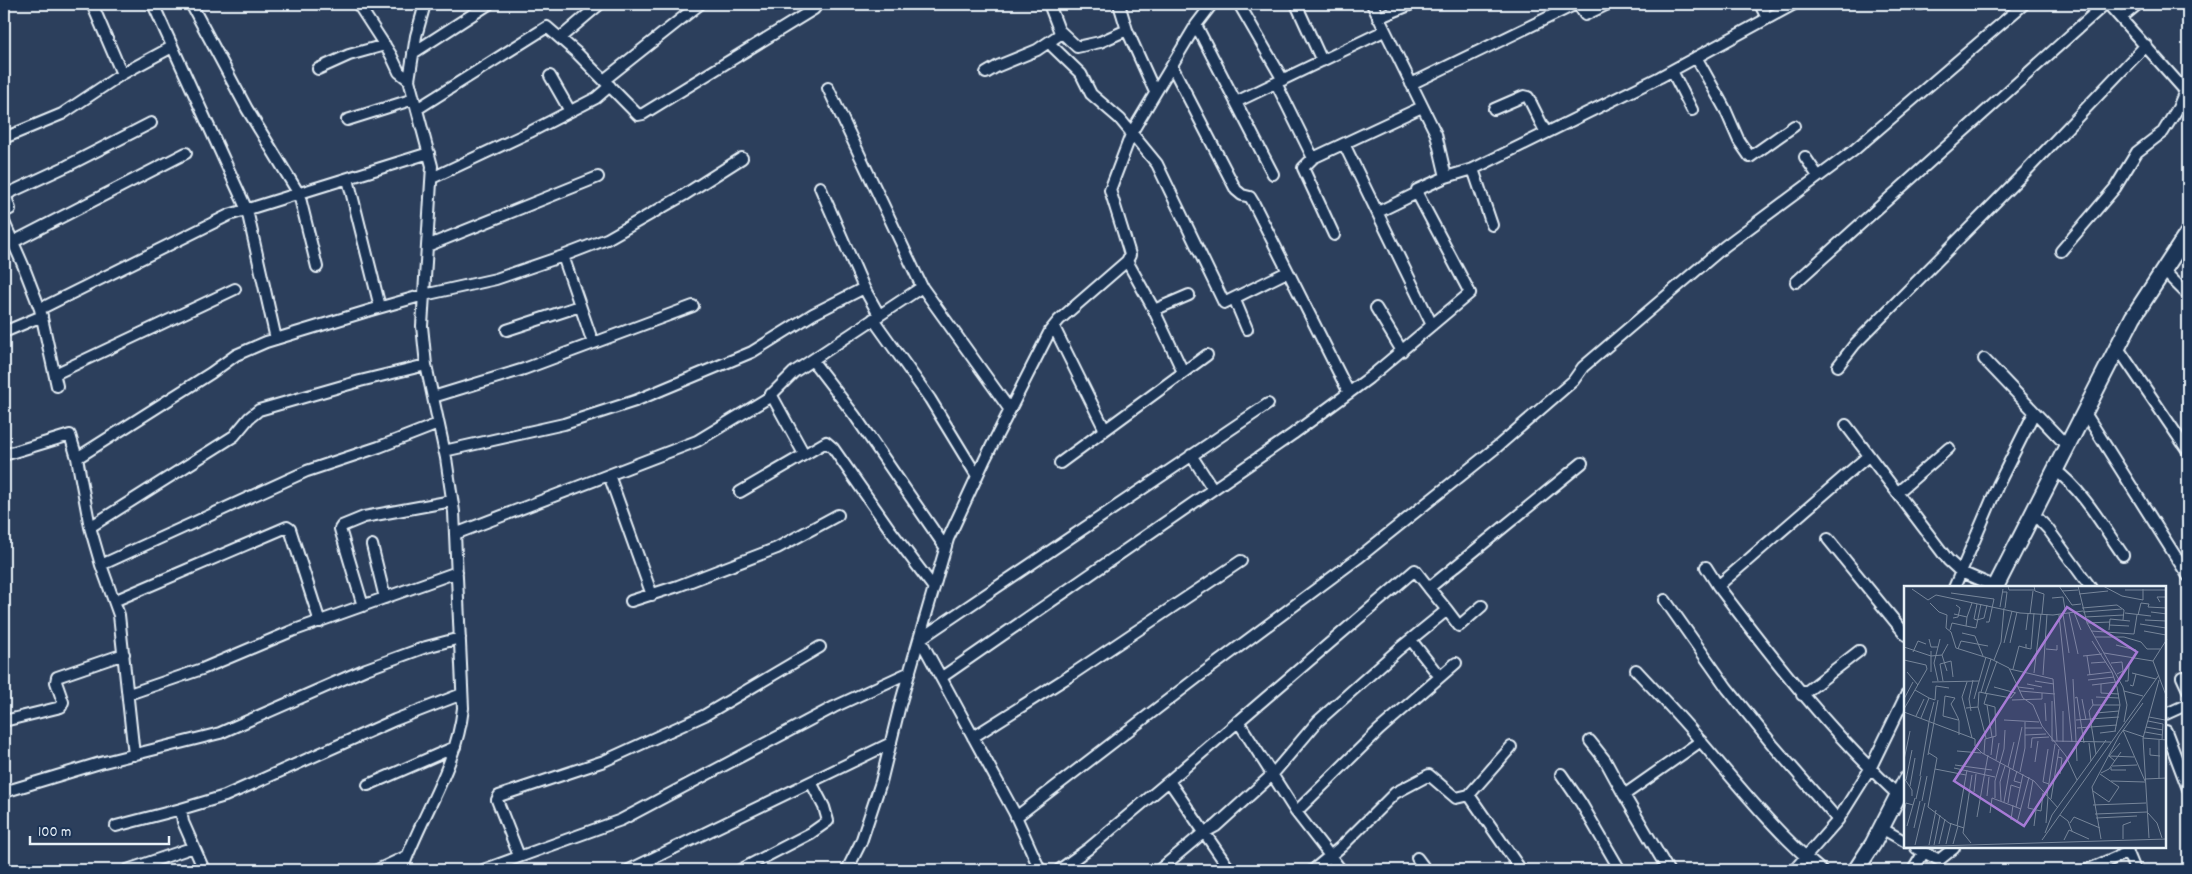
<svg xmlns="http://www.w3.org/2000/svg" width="2192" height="874" viewBox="0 0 2192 874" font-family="Dekko,sans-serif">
<rect width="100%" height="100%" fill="#2c3f5c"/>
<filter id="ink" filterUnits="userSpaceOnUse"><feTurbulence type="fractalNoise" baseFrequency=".02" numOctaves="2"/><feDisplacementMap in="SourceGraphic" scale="10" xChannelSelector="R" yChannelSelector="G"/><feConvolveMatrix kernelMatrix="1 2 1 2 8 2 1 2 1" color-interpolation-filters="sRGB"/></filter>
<g filter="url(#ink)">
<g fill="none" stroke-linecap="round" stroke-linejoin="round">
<defs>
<path id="street" d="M92 4 122 74
M153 4 247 210 276 339
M191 4 247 109 299 194 317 267
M358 4 391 55 399 72 409 80
M1049 4 1059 30 1077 47 1100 42 1127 30
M1119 4 1127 30 1155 92
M1239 4 1283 80
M1296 4 1322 61
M1578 4 1585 15 1608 4
M1760 4 1767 18
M1920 4H1921
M2108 4 2188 94
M1378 18 1412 4
M2121 18 2138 4
M1196 25 1273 174
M560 38 600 4
M1053 47 1081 74 1091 94 1120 119 1157 164 1224 303 1287 272
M413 53 489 4
M1696 57 1725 109 1739 141 1750 157 1794 126
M1172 66 1236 190 1242 195 1250 197 1253 202 1349 393
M318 69 349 55 385 45
M1672 71 1692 110
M986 73 998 66 1037 50 1062 33
M550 76 570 111
M604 80 700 4
M1276 83 1313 158
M1411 84 1576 4
M828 88 922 287 1010 410
M1236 102 1384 31
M417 109 547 27 577 53 638 115 643 114 814 9 818 4
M1494 109 1524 96 1528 97 1546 133
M347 120 414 99
M4 138 62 114 122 74 172 47
M1344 144 1432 325
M1805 157 1818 176
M1473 169 1492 225
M1446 177 1473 169 1660 77 1794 4
M432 178 530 132 596 98 610 86
M348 179 380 307
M820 187 864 288 879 315
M4 212 10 209 6 197 9 193 67 166 151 123
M1378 212 1417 193
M4 222 23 265 40 309 57 386
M1334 235 1303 168 1313 158 1422 107
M13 242 186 153
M427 246 598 177
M2061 251 2115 188 2137 152 2163 132 2178 108 2185 91
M563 256 593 343
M1127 261 1152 306 1183 372
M2163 270 2188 295
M1796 282 2105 4
M1234 298 1247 329
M1376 308 1402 351
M40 309 229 215 429 153
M1154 310 1189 295
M873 319 930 399 977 476
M1054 327 1105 430
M507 330 580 306
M4 332 42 316
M2118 348 2188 451
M1984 359 2067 446
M812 360 855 416 945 547
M1838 366 1855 344 2029 168 2146 45
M55 374 235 289
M771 394 804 454
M433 397 524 369 693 306
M2085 413 2188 576
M1846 425 1948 560 1961 572 1996 587
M444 451 564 424 635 401 752 352 813 314 864 288
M4 455 70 435 77 458 90 527 101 565 119 615 134 755
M1191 455 1213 489
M77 458 211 373 236 355 266 342 371 310 424 295 496 279 563 256 607 239 684 195 742 158
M1060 463 1207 355
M2055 470C2082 489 2104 528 2123 555
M609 475 652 595
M740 492 826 442 833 448 891 531 934 588
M1897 493 1949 448
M2032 512 2048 529 2091 588
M90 527 234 436 249 418 259 410 360 381 426 365
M455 534 697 441 768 398 794 372 922 287
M1828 539 1906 635
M372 545 385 598
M101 565 307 471 379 447 438 424
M1706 567 1718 586C1775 661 1829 731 1898 795
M1718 586 1868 456
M1954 588 1998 485 2034 413
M1665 600 1727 688 1772 744 1838 820
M114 601 287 527 290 529 320 622
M631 601 678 586 777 548 838 515
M363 606 340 529 342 526 364 517 452 501
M1447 610 1459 626 1482 606
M1411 640 1436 672
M1636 670C1658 694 1682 718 1703 744 1740 787 1777 834 1821 870
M942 677 1293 434 1369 378 1470 293 1417 193V190L1446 177 1436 134 1372 4
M2182 677 2188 690
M129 694 202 669 292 631 457 572
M1802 695 1859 651
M2166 714 2188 704
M4 721 61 707 63 702 56 682 57 677 124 654
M1238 721 1296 812 1341 870
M2166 731 2188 789
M973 737 1071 675 1241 561
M1590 741 1605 760 1624 795
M1511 747 1469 795 1521 870
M1561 774 1581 803 1620 870
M1169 781 1230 870
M368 785 455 747
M4 792 100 763 220 733 366 669 426 647 460 638
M1296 812 1379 730 1456 663
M1016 817 1198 677 1358 558 1498 446 1573 381 1583 367 1725 246 1853 151 2024 4
M116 826 181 809
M1881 828 1906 842
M1916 848 1939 860 1954 848
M2126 848 2135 870
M519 856 497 800 499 796 604 761 705 715 820 647
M1417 858 1426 870
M127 870 194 847
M204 870 183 822 181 809 225 796 395 720 462 694
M377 870 407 856
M402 870C421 816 457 766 463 708L454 512 446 458 426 365 422 326 432 166 409 80 416 36 425 4
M483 870 621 820 834 707 910 672
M629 870 891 743
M740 870 811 833 828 821 824 807 811 782
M847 870 861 842 881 782 900 705 948 539 985 459 1050 331 1059 320 1127 261 1130 255 1128 248 1110 190 1132 132 1196 25 1212 4
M1040 870 1014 812 920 639 1268 404
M1059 870 1088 849 1169 781 1415 570 1429 588 1582 463
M1159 870 1203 833 1216 826 1272 775 1318 721 1399 649 1447 610 1429 588
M1313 870 1342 846 1395 793 1429 775 1456 798 1469 795
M1668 870 1624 795 1701 741
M1794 870 1838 820 1870 769 1906 695
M1913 870 1924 852
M2087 870 2128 852"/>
<path id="secondary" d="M1995 588 2133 317 2188 233
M1856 870 1873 844 1906 780"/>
</defs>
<use href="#street" stroke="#e8f1f8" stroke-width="14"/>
<use href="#secondary" stroke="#e8f1f8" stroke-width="19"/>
<use href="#street" stroke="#1d3557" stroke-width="10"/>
<use href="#secondary" stroke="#1d3557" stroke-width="15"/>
</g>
</g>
<g transform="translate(1904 586)">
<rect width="262" height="262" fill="#2c3f5c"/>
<path fill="none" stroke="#77869a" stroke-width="1" d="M104 0 105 4H131M130 0 131 5 140 8 138 28M155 0 168 19 177 18M174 0 183 37 219 101 223 119 220 136M199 0 218 10 239 14V3M8 3 24 14 32 9 116 27 149 29 179 25M221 4H263M158 5 174 4M98 6H103L101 22M47 7 90 13 85 36H82M175 8 204 5M148 12 159 11 161 23M256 16 253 11H263M26 17 35 26 43 29 42 42 47 46 52 62 87 73 105 82 119 112 129 119 138 140 162 170 173 194M73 18 70 33 73 34 80 32 83 19M96 21 99 3M178 22 213 19 220 24 219 34M170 26 177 44M179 26 218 23M247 26 263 28M165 27 174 68M221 27 247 30M50 28 63 31 68 17M126 28 129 5M159 28 165 67M155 29 168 156M234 29 237 17 245 18 244 21 263 22M181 31 220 29M49 32 54 31 56 22 52 19M241 34 262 35M183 37 206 36M236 38 262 42M205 39 225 40M62 40 72 42 77 18M46 44 48 37 62 40 63 31M122 44 124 28M205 44 206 33 226 35M187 45 230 48 233 29M240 45 262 49M58 47 71 50 79 70M191 51H220L237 56 243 63H256M25 53 27 61H34M263 53 249 75 263 112M188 55 208 86 213 101 216 119 211 145M100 57 108 25M106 57 113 26M122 58V62L127 63 130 27M212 59 232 64M0 61 27 70V86M54 63 57 55 84 60M142 63 153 64V59M27 65V70L38 69 44 58M9 66 14 55 22 58M200 67 249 75M38 69 43 85M179 70 198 68M183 70 186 89M0 74 22 79 23 83 0 123M90 74 97 56 100 22M187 77 202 76M207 77 218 76 219 85 213 88M106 83 149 93 153 155M109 83 115 60 122 62M3 86 14 99M130 87 137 28M228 87 252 93M139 89 143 28M183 89 208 86M169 93 173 175M184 94 210 91M34 95 30 77 36 53M39 95 36 78 47 75 49 91M131 95 150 98M221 95H224L225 80M28 96 75 95M63 96 58 111 68 152M123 98 138 101M197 98V107L215 108M188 99 212 96M226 99 229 100 232 88M90 101 112 107M114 101 130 103M11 104 25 112M116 105 151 108M220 105 239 110M77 106 87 73M81 108 93 75M192 111 215 112M171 112 173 111 180 157M0 113 9 96M70 113 82 71M178 113 182 134M188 113 189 119H216M108 114 138 113V107M148 115V155L207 156M141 117 142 135M83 119 88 151M189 119 185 125 192 168M74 121 82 152M62 122 74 121 75 106 107 112 111 107M67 125 65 113 69 94M159 125V156M0 126 71 153V160L78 167 130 195 154 222M192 127 215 125M12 130 20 113M245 131 261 134M17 132 25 112 31 114 32 100 45 102M54 134 39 130 41 110 51 112 47 118 54 132 55 135V149M100 134 135 136M172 134 215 131M25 135 30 116M244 135 259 138 258 154M242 141 259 144M121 142H138M173 142 213 139M219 144 241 195M219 144 240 151M241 146 258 149M196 147 212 145M121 149 142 148M239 152 263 154M185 157 187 175M127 162 128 152 145 151M246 162V169L256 170M144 163 139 196 145 198M53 165 77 167M25 167 33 172 24 221 45 237 60 242M80 168 81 153 92 150 91 121 80 118 83 108M24 169 34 114M87 169 89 151M205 170 230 171M154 171 158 172 156 188M0 174 6 145M92 174 95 157M211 175 205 170 216 157M131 176 134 155M51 179 88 184M208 180 233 179M104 181 110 156M207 181V184H222M50 182 91 191M31 183 62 189M109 183 118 141M113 185 110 195 117 197M116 186 121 162V136M197 187 205 183 217 166M16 190 25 136M0 192 8 204V210M241 193 263 192M255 193V154M2 194 8 164M129 194 124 222 137 225 139 207M207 195 241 196M6 200 11 172M189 205 205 216 215 201 196 188M70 206 72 188M77 208 84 169M83 210 85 191M143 210 151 158M91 212V195L100 163 101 144M12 213 17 190M147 213 155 163M18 215 23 190M97 215 96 196 101 180M100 216 106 182M104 217 107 199 116 202M189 219 242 217M112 221 119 188M0 226 2 217 9 219M86 227 88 212 117 223M244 227 253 237 258 252M191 228 243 226M156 229 164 235 168 245M73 231 77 208M192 232 233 230M107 234 109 219M113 237 125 191M142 237 144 211M166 237 170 231 196 242M3 240 11 212M53 240 63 184M130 240 132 224M10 242 16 215M141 247 148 229 202 154M245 252 239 152 255 94M197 253 188 201 215 150 239 117M219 253V239L227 236M138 254 255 89M160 254 165 244 185 253M67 257 59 247 68 189M35 258 41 233M42 258 47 237M49 258 54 240M11 259 21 217M25 259 32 224M30 259 36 229M0 261 263 253"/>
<path fill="#a77bd6" fill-opacity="0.15" stroke="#a77bd6" stroke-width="2.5" d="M163 21 233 66 120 240 50 195Z"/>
<rect width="262" height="262" fill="none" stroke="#e8f1f8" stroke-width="2.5"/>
</g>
<rect width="2192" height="874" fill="none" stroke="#1d3557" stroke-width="20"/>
<rect x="10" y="10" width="2172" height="854" fill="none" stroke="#e8f1f8" stroke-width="2" filter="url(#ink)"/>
<path d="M30 836v8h139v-8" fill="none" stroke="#e8f1f8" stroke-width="2.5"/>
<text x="38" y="836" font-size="15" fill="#e8f1f8" stroke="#1d3557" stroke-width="4" paint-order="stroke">100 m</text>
</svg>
